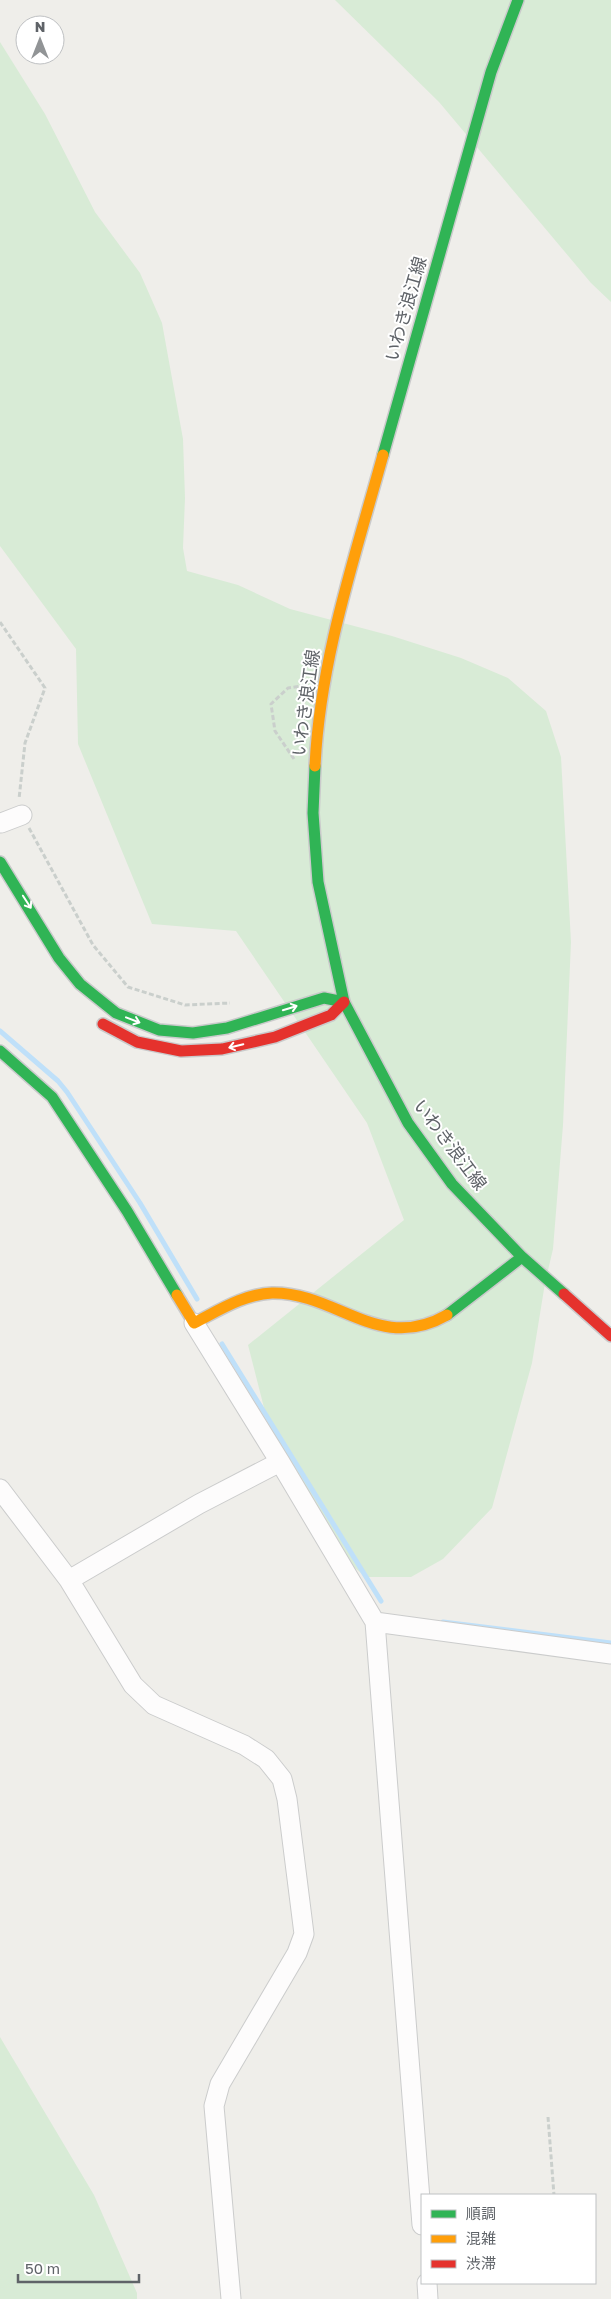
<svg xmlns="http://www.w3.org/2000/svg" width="611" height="2299" viewBox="0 0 611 2299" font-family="'Golos Text','Noto Sans JP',sans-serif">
<rect width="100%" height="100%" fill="#efeeea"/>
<path fill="#d8ebd6" d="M335 0H611V302L591 283 439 102Z
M0 42 45 114 95 212 140 273 162 323 183 439 185 498 183 548 187 571 238 585 290 609 392 636 461 658 508 678 546 711 561 757 571 942 563 1125 553 1249 545 1283 532 1363 492 1508 443 1559 411 1577H366L325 1544 272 1439 248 1345 404 1220 367 1123 236 931 152 924 78 744 76 649 0 546Z
M0 2037 94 2195 137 2293V2299H0Z"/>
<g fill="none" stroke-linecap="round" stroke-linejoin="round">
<path stroke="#bfe0f9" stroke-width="5" d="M0 1031 58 1081 67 1092 140 1203 197 1299
M222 1344 381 1601
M443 1622 611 1643"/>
<defs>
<path id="street" d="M1 823 22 815
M194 1323 280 1462 375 1622 611 1654
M0 1489 69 1580 133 1685 154 1705 244 1745 266 1759 282 1779 287 1799 304 1934 297 1953 220 2084 214 2106 231 2299
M69 1580 199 1504 280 1462
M375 1622 422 2225
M427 2283 428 2299"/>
<path id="fast" d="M383 455 491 72 518 0
M315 766 313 813 318 882 344 1002 408 1123 452 1184 522 1257 564 1294
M0 862 59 958 80 984 116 1013 159 1030 193 1033 227 1028 324 998 344 1002
M0 1051 52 1097 127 1211 177 1295
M447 1315 522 1257"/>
<path id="slow" d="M315 766C320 659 355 557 383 455
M177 1295 194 1323C218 1311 244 1294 272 1293 337 1292 379 1354 447 1315"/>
<path id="jam" d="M103 1024 137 1042 181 1051 222 1049 275 1037 331 1015 344 1002
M564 1294 611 1336"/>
</defs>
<use href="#street" stroke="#cbcccc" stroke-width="21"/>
<use href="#fast" stroke="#cacacb" stroke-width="14"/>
<use href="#slow" stroke="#cacacb" stroke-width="14"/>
<use href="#jam" stroke="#cacacb" stroke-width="14"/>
<path stroke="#cacfcc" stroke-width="3" stroke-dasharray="5 2.5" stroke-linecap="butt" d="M0 622 45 688 25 743 19 799
M294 759 275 731 271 704 288 688 302 686
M29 828 93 945 128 987 185 1005 230 1003
M548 2117 554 2195"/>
<use href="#street" stroke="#fdfcfc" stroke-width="19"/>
<use href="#fast" stroke="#30b455" stroke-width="11"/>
<use href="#slow" stroke="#ff9f0a" stroke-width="11"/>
<use href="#jam" stroke="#e5322d" stroke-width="11"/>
</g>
<defs><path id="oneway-shaft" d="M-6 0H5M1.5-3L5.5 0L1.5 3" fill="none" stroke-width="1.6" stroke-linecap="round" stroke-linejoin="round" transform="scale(1.25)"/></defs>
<g stroke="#fff">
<use href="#oneway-shaft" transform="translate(27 902) rotate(57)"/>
<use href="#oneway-shaft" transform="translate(290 1008) rotate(-17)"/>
<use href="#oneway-shaft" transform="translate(133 1020) rotate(21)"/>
<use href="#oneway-shaft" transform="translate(236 1046) rotate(167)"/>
</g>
<g text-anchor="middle" stroke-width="4" stroke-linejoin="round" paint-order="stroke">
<g font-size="18" fill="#5f6368" stroke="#fff">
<text transform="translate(406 309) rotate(-74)" y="6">いわき浪江線</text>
<text transform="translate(306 703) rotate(-82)" y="6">いわき浪江線</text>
<text transform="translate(450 1145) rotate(53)" y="6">いわき浪江線</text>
</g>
</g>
<rect x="421" y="2194" width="175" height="90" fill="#ffffff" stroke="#bfc1c3"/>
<rect x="431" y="2210" width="25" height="8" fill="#30b455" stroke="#bfc1c3"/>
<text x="466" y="2219" font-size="15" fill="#5f6368">順調</text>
<rect x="431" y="2235" width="25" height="8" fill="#ff9f0a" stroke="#bfc1c3"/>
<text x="466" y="2244" font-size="15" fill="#5f6368">混雑</text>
<rect x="431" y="2260" width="25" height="8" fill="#e5322d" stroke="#bfc1c3"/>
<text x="466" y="2269" font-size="15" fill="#5f6368">渋滞</text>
<g transform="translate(40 40)"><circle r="24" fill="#ffffff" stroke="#bfc1c3"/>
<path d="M0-4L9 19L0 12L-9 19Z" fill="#919496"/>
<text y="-8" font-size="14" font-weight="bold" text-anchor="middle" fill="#5f6368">N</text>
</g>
<path d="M18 2274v8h121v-8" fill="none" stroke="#5f6368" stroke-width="2.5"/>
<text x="25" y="2274" font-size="15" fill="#5f6368" stroke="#ffffff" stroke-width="4" paint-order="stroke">50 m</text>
</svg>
